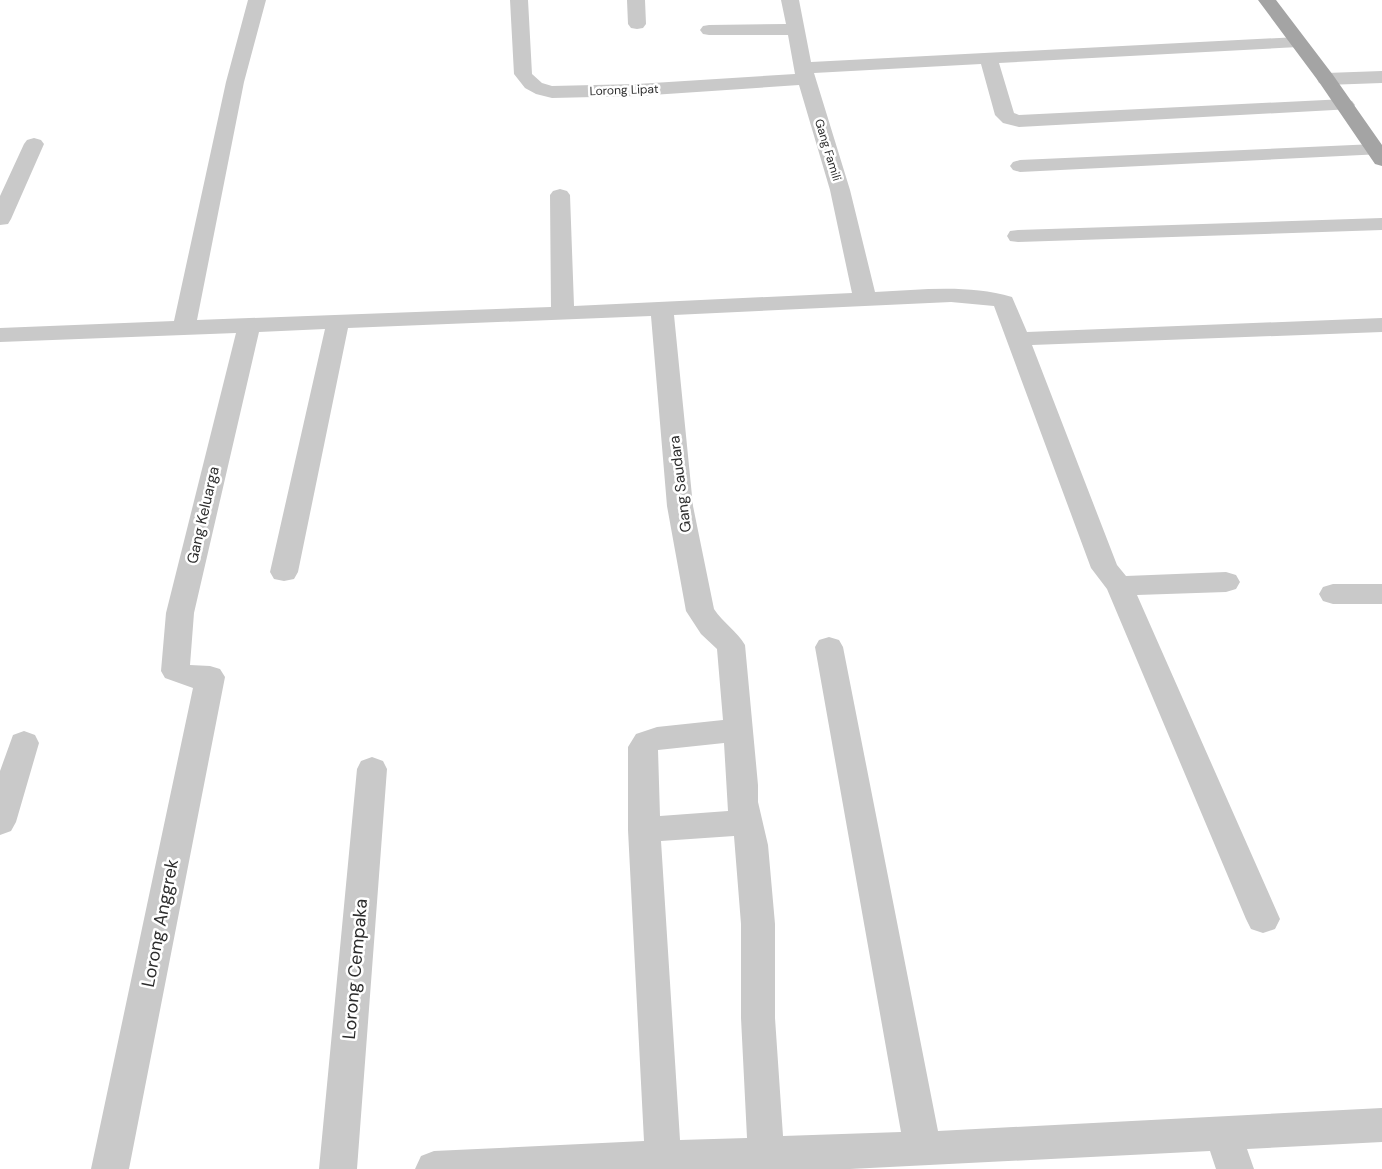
<svg xmlns="http://www.w3.org/2000/svg" width="1382" height="1169" viewBox="0 0 1382 1169" font-family="'DM Sans',sans-serif">
<rect width="100%" height="100%" fill="#fff"/>
<g fill="none" stroke-linecap="round" stroke-linejoin="round">
<path fill="#c9c9c9" fill-rule="evenodd" d="M248 0H266L244 82 197 320 551 307 550 195 553 191 560 189 567 191 570 195 574 306 852 293 830 190 799 85 637 96 552 98 536 94 525 88 514 74 510 0H528L532 74 542 83 552 86 637 84 795 74 788 35H709L703 34 700 30 703 26 709 25 786 24 781 0H799L811 62 1298 37 1304 38 1307 42 1304 46 1298 47 999 63 1014 113 1019 115 1345 99 1352 101 1355 105 1352 109 1019 127 1003 123 995 115 981 64 814 73 850 190 875 292C921 290 967 284 1012 297L1027 332 1382 318V332L1032 345 1117 565 1126 576 1226 572 1236 575 1240 582 1236 589 1226 592 1137 595 1280 919 1275 929 1263 933 1251 929 1246 919 1107 589 1091 568 994 306 951 302 674 315 693 506 714 609C723 623 737 631 745 645L758 785V802L768 845 775 924V1018L783 1136 901 1132 815 647 819 640 829 637 839 640 843 647 938 1131 1382 1108V1142L1247 1149 1254 1169H1216L1210 1151 850 1169H415L421 1156 434 1151 644 1141 628 830V747L636 734 657 727 723 720 717 649 701 634 686 611 667 506 651 316 348 328 298 572 294 579 284 581 274 579 270 572 325 329 259 332 194 613 190 665 210 666 220 669 225 677 129 1169H91L193 688 165 678 161 671 166 613 236 333 0 342V328L174 321 226 82ZM724 743 728 811 660 816 658 750ZM734 836 741 924V1018L747 1138 680 1140 661 841Z
M627 0H645L646 24 643 28 637 29 631 28 628 24Z
M1382 71V83L1326 85 1319 83 1317 79 1319 75 1326 73Z
M34 138 41 140 44 144 11 219 8 224 0 225V196L24 144 27 140Z
M1375 144 1382 146V154L1020 172 1013 170 1010 166 1013 162 1020 160Z
M1382 218V230L1018 242 1010 241 1007 236 1010 231 1018 230Z
M1333 584H1382V604H1333L1323 601 1319 594 1323 587Z
M24 731 35 735 39 743 16 822 11 831 0 835V771L13 735Z
M372 757 383 761 387 769 357 1169H319L357 769 361 761Z"/>
<path fill="#a4a4a4" fill-rule="evenodd" d="M1258 0H1276L1333 75 1382 145V166L1375 164 1319 82Z"/>
</g>
<g text-anchor="middle" stroke-width="5" stroke-linejoin="round" paint-order="stroke">
<g font-size="12" fill="#2c2c2c" stroke="#fff">
<text transform="translate(624 90) rotate(-2)" y="4">Lorong Lipat</text>
<text transform="translate(828 150) rotate(73)" y="4">Gang Famili</text>
</g>
<g font-size="15" fill="#2c2c2c" stroke="#fff">
<text transform="translate(680 484) rotate(-97)" y="5">Gang Saudara</text>
<text transform="translate(203 515) rotate(-77)" y="5">Gang Keluarga</text>
</g>
<g font-size="18" fill="#2c2c2c" stroke="#fff">
<text transform="translate(160 923) rotate(-79)" y="6">Lorong Anggrek</text>
<text transform="translate(355 969) rotate(-85)" y="6">Lorong Cempaka</text>
</g>
</g>
</svg>
